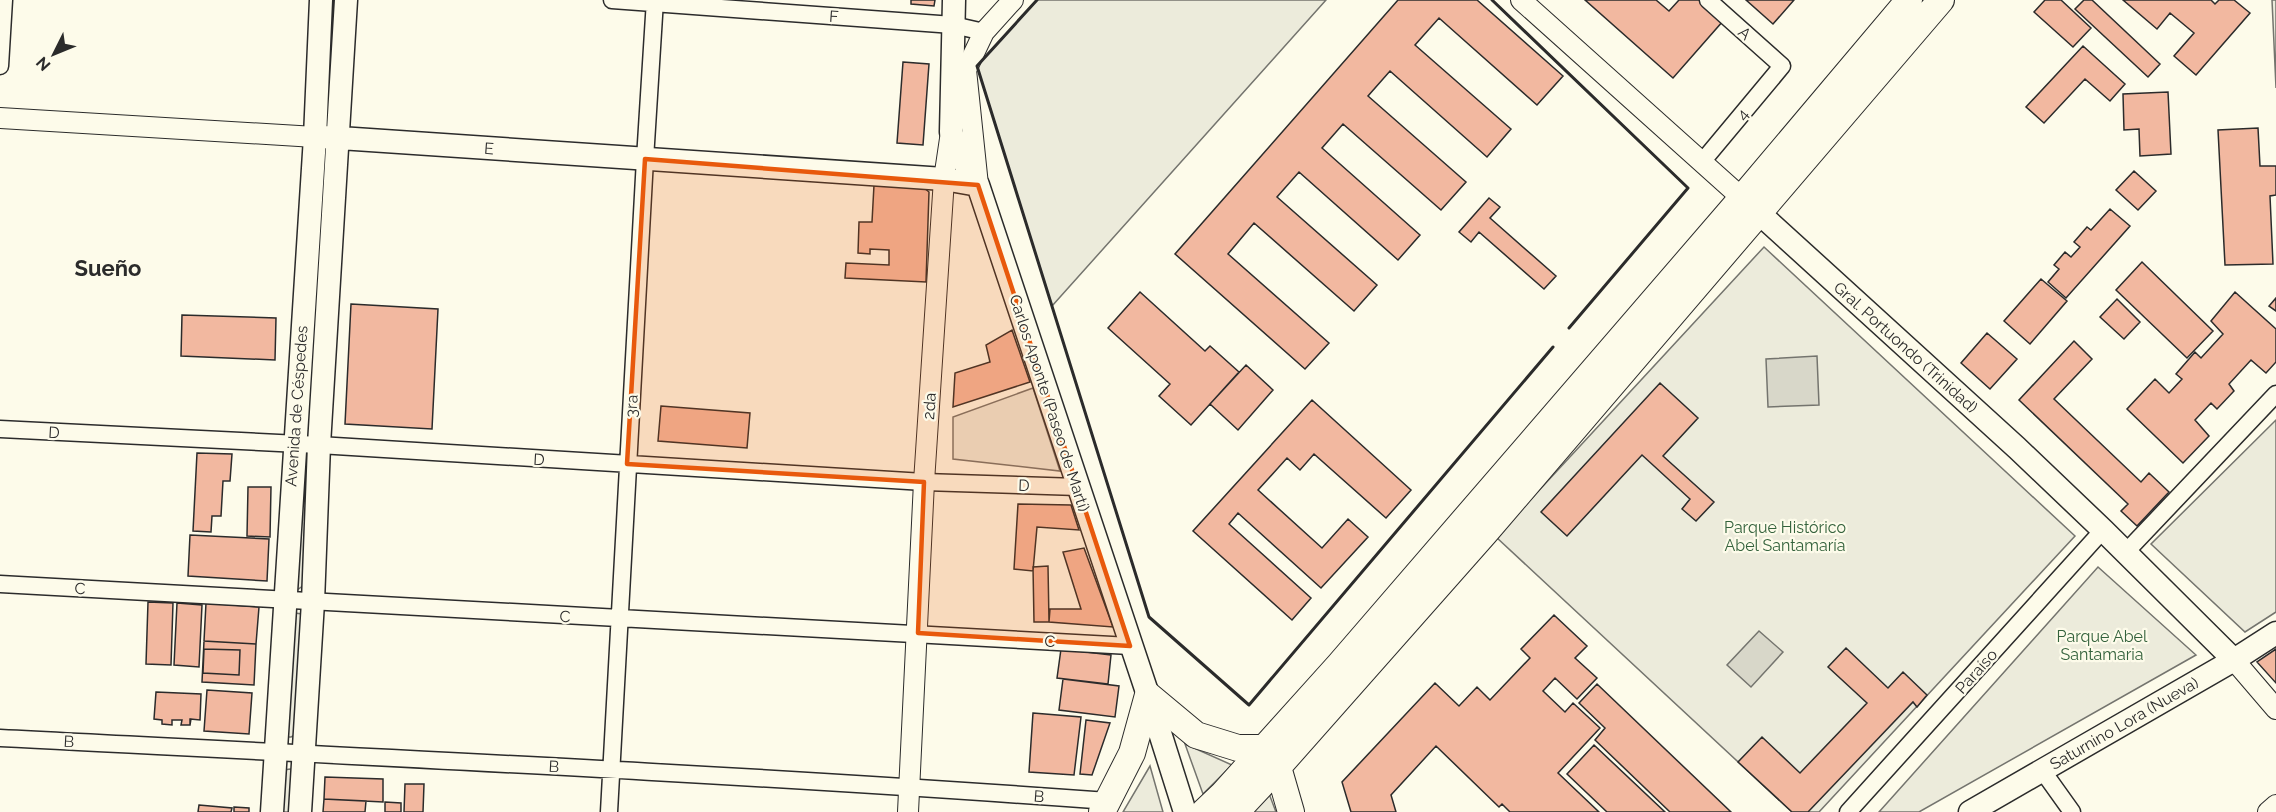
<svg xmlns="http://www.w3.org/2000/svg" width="2276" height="812" viewBox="0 0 2276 812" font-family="Raleway,sans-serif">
<rect width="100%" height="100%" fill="#fdfbea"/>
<path fill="#ecebdb" stroke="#74746e" stroke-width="1.5" d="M1037 0H1326L1052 306 977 66Z
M2272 0H2276V88Z
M1764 247 2075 536 1819 812H1792L1496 537Z
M2276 420V612L2245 632 2151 544Z
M305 458 309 459 304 585 297 590Z
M2098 567 2196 655 1919 812H1879Z
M295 613 302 614 295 735 291 737H287Z
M1185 744 1232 765 1203 794Z
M1150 766 1163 812H1123Z
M290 769 292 770V812H279L284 770Z
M1268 791 1276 812H1249Z"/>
<path fill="#eceadb" stroke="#74746e" stroke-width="1.5" d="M1033 388 1060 471 953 459V417Z"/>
<path fill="#d8d7c9" stroke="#74746e" stroke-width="1.5" d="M1817 356 1819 405 1768 407 1766 359Z
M1759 631 1783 652 1751 687 1727 665Z"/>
<path fill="#f2b8a0" stroke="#2b2b2b" stroke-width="1.5" d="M911 0H935L934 6 911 4Z
M1398 0H1477L1563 76 1537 105 1439 18 1415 45 1511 129 1487 157 1390 71 1368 96 1466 182 1441 210 1343 124 1322 148 1420 235 1398 260 1299 172 1277 197 1377 285 1354 311 1254 223 1228 254 1329 343 1305 369 1175 254Z
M1585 0H1656L1669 11 1679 0H1699L1723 21 1673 78Z
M1746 0H1794L1773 24Z
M2045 0H2061L2091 28 2073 47 2034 12Z
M2084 0H2092L2160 64 2148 77 2075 9Z
M2123 0H2211L2215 4 2219 0H2234L2250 13 2196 75 2174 56 2194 33 2170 13 2157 29Z
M2083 46 2125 84 2110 101 2085 79 2044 123 2026 107Z
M903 62 929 64 923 145 897 143Z
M2168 92 2171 154 2140 156 2139 129 2124 130 2123 94Z
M2258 128 2260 166H2276V195L2270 196 2273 264 2225 265 2218 130Z
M2134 171 2156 191 2138 210 2116 190Z
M874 185 923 187 929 192 926 282 845 278 846 263 889 265V250L870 249V254L858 253 859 222H872Z
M1489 198 1500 207 1490 218 1556 276 1544 289 1479 232 1471 242 1459 232Z
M2110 209 2130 226 2066 298 2048 282 2059 269 2054 265 2065 252 2071 257 2080 247 2074 242 2087 227 2091 230Z
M2142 262 2213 331 2187 358 2116 290Z
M2041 279 2067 301 2030 344 2004 321Z
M1140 292 1205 351 1210 346 1239 372 1191 425 1159 396 1170 384 1108 328Z
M2235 292 2276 329V362L2266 373 2251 360 2229 384 2234 391 2217 409 2211 403 2195 420 2209 436 2183 463 2127 409 2155 379 2169 393 2182 379 2176 374 2195 352 2201 358 2223 334 2211 321Z
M2276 298V311L2269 306Z
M2117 299 2140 322 2124 339 2100 317Z
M351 304 438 309 432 429 345 424Z
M182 315 276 318 275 360 181 356Z
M1012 330 1030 382 953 407 955 373 990 362 986 345Z
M1987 333 2017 359 1990 389 1961 363Z
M2074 341 2092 359 2054 399 2141 482 2149 473 2169 492 2137 526 2121 511 2128 504 2019 400Z
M1246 365 1273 390 1238 430 1210 404Z
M1660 383 1698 418 1663 456 1714 502 1696 521 1682 509 1690 499 1642 455 1567 536 1541 512Z
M1312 400 1411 490 1386 518 1314 454 1300 470 1287 458 1258 490 1322 548 1348 519 1368 537 1321 588 1238 513 1229 524 1311 598 1292 620 1193 531Z
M661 406 750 413 747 448 658 441Z
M197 453 232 454 230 481H223L221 516H212L211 532 193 531Z
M248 487H271L270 537 247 536Z
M1018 504 1071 505 1079 530 1037 527 1033 571 1014 569Z
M190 535 269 539 267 581 188 576Z
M1084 548 1113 627 1049 622 1050 609H1081L1063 552Z
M1048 566 1049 622H1034L1033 567Z
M148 602 173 603 171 665 146 664Z
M177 603 202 605 199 667 174 665Z
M206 603 259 607 256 644 204 641Z
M1554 615 1587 646 1575 658 1597 678 1577 699 1555 678 1543 691 1565 712 1573 703 1600 728 1558 773 1599 812H1510L1502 804 1499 807 1436 746 1391 795 1396 812H1351L1342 782 1435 683 1459 706 1477 687 1490 700 1530 658 1521 649Z
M204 641 256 644 254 685 202 682Z
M1846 648 1888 688 1903 672 1927 695 1917 707 1913 702 1808 812H1792L1738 762 1762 737 1800 773 1867 703 1828 667Z
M204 649 240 650 239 675 203 673Z
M1061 649 1111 655 1108 684 1057 678Z
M2276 649V683L2257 662Z
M1063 679 1119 686 1115 717 1059 710Z
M1597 684 1731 812H1670L1595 740 1605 728 1579 703Z
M207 690 252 693 249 734 204 731Z
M156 692 201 694 200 720 191 719 190 725H181L182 720H172V725L162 724V720L154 719Z
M156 692 201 694 200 720 190 719V725H181L182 720H172V725L162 724V720L154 719Z
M1033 713 1081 717 1074 775 1029 772Z
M1086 720 1110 723 1092 775 1080 774Z
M1594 745 1665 812H1607L1567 774Z
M325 777 383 779V802L324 799Z
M405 784H424L423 812H404Z
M324 799 366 801 365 812H323Z
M385 802 401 803V812H385Z
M199 805 232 808 231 812H198Z
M234 807 249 808V812H234Z"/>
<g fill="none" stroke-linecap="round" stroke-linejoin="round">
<defs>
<path id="minor" d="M612 0 953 25 984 32
M0 66 4 0
M1702 162 1782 66 1708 0
M0 429 319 445 924 482 1078 487
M2125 553 2276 394
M0 584 1130 646
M0 738C369 757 739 774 1108 801
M2042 770 2072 812
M609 812 645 159 655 0
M1848 812 2103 530"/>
<path id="tertiary" d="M1521 0 1752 207
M0 118 315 137
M978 185 966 70 984 32 1013 0
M2234 660 2276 709
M908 812 924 482 944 179 951 132
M2268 812 2276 805"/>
<path id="secondary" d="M954 0 951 132 960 155 978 185 1148 695 1185 812
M325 137 944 179 978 185
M1759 213 2017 448 2103 530 2234 660
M272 812 315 137 321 0
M300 812 313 602 319 445 346 0
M1970 812 2234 660 2276 633"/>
<path id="primary" d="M1278 767 1291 812
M1102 812 1132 753 1148 695 1196 735 1238 748H1264
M1204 812 1223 794 1339 665 1742 198 1909 0
M1236 812 1278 767 1485 533 1941 0"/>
</defs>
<use href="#minor" stroke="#2b2b2b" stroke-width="19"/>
<use href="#tertiary" stroke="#2b2b2b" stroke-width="22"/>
<use href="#secondary" stroke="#2b2b2b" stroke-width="25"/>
<use href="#primary" stroke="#2b2b2b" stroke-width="28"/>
<use href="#minor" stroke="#fdfbea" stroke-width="16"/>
<use href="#tertiary" stroke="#fdfbea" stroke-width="20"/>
<use href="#secondary" stroke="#fdfbea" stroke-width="22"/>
<use href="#primary" stroke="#fdfbea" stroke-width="26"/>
<path stroke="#2b2b2b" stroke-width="3" d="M1037 0 977 66 1149 617 1249 705 1553 347
M1492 0 1688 188 1569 328"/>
</g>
<path fill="#e8590c" fill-opacity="0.2" stroke="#e8590c" stroke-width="4.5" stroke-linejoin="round" d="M645 159 978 185 1130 646 918 633 924 482 627 464Z"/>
<g text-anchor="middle" stroke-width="4.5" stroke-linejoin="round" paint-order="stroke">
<g font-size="16" fill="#2b2b2b" stroke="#fdfbea">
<text transform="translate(834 16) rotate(4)" y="6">F</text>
<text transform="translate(1745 33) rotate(42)" y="6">A</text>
<text transform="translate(1742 114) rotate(-50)" y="6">4</text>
<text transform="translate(489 148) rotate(4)" y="6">E</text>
<text transform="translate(1906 347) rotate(42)" y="6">Gral. Portuondo (Trinidad)</text>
<text transform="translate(1050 403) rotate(72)" y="6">Carlos Aponte (Paseo de Martí)</text>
<text transform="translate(296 406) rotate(-86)" y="6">Avenida de Céspedes</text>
<text transform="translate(631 406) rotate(-87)" y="6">3ra</text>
<text transform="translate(929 406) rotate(-86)" y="6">2da</text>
<text transform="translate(54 432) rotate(3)" y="6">D</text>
<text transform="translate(539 459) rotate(3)" y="6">D</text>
<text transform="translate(1024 485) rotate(2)" y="6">D</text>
<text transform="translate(80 588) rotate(3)" y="6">C</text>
<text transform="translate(565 616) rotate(3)" y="6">C</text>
<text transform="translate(1050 641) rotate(4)" y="6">C</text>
<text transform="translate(1976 671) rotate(-48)" y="6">Paraíso</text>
<text transform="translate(2124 723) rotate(-30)" y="6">Saturnino Lora (Nueva)</text>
<text transform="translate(69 741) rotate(3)" y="6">B</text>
<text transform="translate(554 766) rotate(3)" y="6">B</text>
<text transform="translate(1039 796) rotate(4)" y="6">B</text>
</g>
<g font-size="16" fill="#34623c" stroke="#fdfbea">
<text x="1785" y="533">Parque Histórico<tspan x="1785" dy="18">Abel Santamaría</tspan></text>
<text x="2102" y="642">Parque Abel<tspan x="2102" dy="18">Santamaria</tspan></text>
</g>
<g font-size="22" font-weight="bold" fill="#2b2b2b" stroke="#fdfbea">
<text x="108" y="276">Sueño</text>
</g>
</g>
<g transform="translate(54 54) rotate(227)" stroke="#fdfbea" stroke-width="4.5" paint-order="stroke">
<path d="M0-4.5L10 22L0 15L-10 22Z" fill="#2b2b2b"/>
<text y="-9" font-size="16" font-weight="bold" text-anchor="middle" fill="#2b2b2b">N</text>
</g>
</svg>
